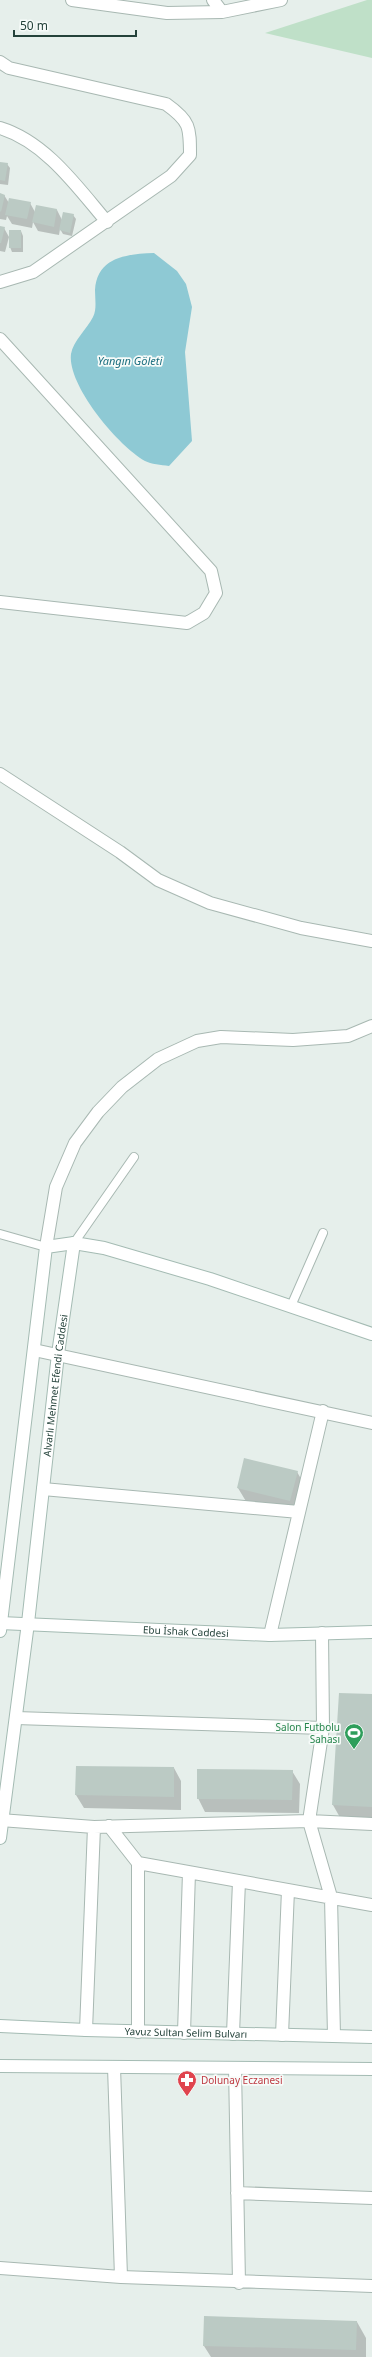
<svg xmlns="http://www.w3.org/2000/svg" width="372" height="2357" viewBox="0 0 372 2357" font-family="'Noto Sans',sans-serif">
<rect width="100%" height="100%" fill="#e6efeb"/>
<path fill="#bfe0c8" d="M367 0H372V58L265 33Z"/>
<path fill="#8ec9d4" d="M154 253 177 271 186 284 192 307 185 352 192 441 169 466C161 465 151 464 145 461 118 446 67 385 71 354 73 341 87 329 93 317 97 309 95 299 95 290 97 257 127 254 154 253Z"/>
<path fill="#0003" d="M0 163 7 164 10 168 8 185 0 184Z
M0 195H4L9 203H30L35 212 37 206 57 210 62 220 73 215 76 219 72 236 63 234 60 229 59 235 38 231 33 222 32 228 12 224 7 216 6 220 0 219Z
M0 227 4 228 9 237 5 252 0 251Z
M21 231 23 236V252H12L10 247Z
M297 1472 309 1492 302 1521 250 1508 238 1488Z
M372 1695V1823L342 1821 333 1805Z
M174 1768 181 1781V1810L84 1808 76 1795Z
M292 1771 300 1784 299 1813 205 1812 198 1798Z
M357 2322 366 2338V2357H211L204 2346Z"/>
<path fill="#bbcac4" d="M0 162 8 163 5 181 0 180Z
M0 193 5 195 1 212 0 211Z
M9 198 31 202 27 219 5 215Z
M36 205 57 209 54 227 32 222Z
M63 212 74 214 70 233 59 230Z
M0 226 5 227 1 243H0Z
M9 230H21V248H9Z
M244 1458 298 1471 290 1501 237 1488Z
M339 1693 372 1694V1807L332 1805Z
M76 1766 174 1767V1797L75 1795Z
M197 1769 293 1770 292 1800 197 1799Z
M204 2316 357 2321 356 2350 203 2346Z"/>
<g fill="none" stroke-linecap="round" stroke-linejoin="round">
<defs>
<path id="lane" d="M0 1234 46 1247
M74 1243 134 1157
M291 1306 323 1233"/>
<path id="street" d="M72 0 167 13 222 12 281 0
M213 0 222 12
M0 62 9 68 166 104C190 121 190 127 190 155L171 176 33 272 0 282
M0 128C46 142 78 188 107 222
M0 339 211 571 216 593 204 613 187 623 0 602
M0 774 120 852 158 880 210 903 301 928 372 941
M46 1247 56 1187 75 1143 98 1112 122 1087 158 1059 197 1041 221 1037 293 1040 348 1036 372 1026
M34 1350 372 1423
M43 1489 299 1512
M322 1633 323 1728 309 1821 331 1897 334 2036
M270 1635 323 1411
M16 1718 323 1728
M0 1820 94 1827 309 1821 372 1824
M109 1826 138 1863 372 1905
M138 1863V2032
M86 2030 94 1827
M184 2033 189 1872
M233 2034 239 1881
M282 2035 288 1890
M114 2067 121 2277
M235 2068 239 2283
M237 2193 372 2198
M0 2268 121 2277 372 2286"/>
<g id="secondary">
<path id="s1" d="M0 1623 270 1635 372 1632"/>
<path d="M0 1631 46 1247 74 1243 104 1248 210 1279 372 1334"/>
<path id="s2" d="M0 1838 28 1623 58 1354 74 1243"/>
<path id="s3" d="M0 2026 86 2030 372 2037"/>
<path d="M0 2066 372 2069"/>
</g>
</defs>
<use href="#lane" stroke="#a8b8b2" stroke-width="10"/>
<use href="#street" stroke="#a8b8b2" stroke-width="14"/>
<use href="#secondary" stroke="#a4bbb3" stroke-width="14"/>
<use href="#lane" stroke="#fff" stroke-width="8"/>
<use href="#street" stroke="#fff" stroke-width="12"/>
<use href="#secondary" stroke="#fff" stroke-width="12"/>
</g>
<defs>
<symbol id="stadium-pin" viewBox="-11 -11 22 30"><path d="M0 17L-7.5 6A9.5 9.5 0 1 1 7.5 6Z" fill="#2e9e5b" stroke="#f7fbf9"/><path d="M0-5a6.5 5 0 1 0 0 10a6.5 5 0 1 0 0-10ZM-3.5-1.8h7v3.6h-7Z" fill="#fff"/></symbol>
<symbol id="pharmacy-pin" viewBox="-11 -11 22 30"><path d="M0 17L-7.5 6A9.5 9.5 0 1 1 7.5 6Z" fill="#e0444e" stroke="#f7fbf9"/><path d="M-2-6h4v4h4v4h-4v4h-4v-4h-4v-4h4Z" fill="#fff"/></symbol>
</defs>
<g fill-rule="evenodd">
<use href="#stadium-pin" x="343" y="1722" width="22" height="30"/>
<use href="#pharmacy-pin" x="176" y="2069" width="22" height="30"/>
</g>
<g text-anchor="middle" stroke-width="3.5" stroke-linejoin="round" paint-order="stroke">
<g font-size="10" fill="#24423a" stroke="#f7fbf9">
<text dy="4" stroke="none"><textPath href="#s2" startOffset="456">Alvarlı Mehmet Efendi Caddesi</textPath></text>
<text dy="4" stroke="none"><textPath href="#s1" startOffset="186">Ebu İshak Caddesi</textPath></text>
<text dy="4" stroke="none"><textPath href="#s3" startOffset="186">Yavuz Sultan Selim Bulvarı</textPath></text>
</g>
<g font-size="10" fill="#27864d" stroke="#f7fbf9" text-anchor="end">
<text x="340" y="1731">Salon Futbolu<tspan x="340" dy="12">Sahası</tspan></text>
</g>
<g font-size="10" fill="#be3a42" stroke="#f7fbf9" text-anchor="start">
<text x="201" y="2084">Dolunay Eczanesi</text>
</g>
<g font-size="11" font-style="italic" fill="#1c6f80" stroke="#f7fbf9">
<text x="130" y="365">Yangın Göleti</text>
</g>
</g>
<path d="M14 30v6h122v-6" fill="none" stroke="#24423a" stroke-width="2"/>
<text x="20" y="30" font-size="12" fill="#24423a" stroke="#f7fbf9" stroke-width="3" paint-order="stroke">50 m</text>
</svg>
